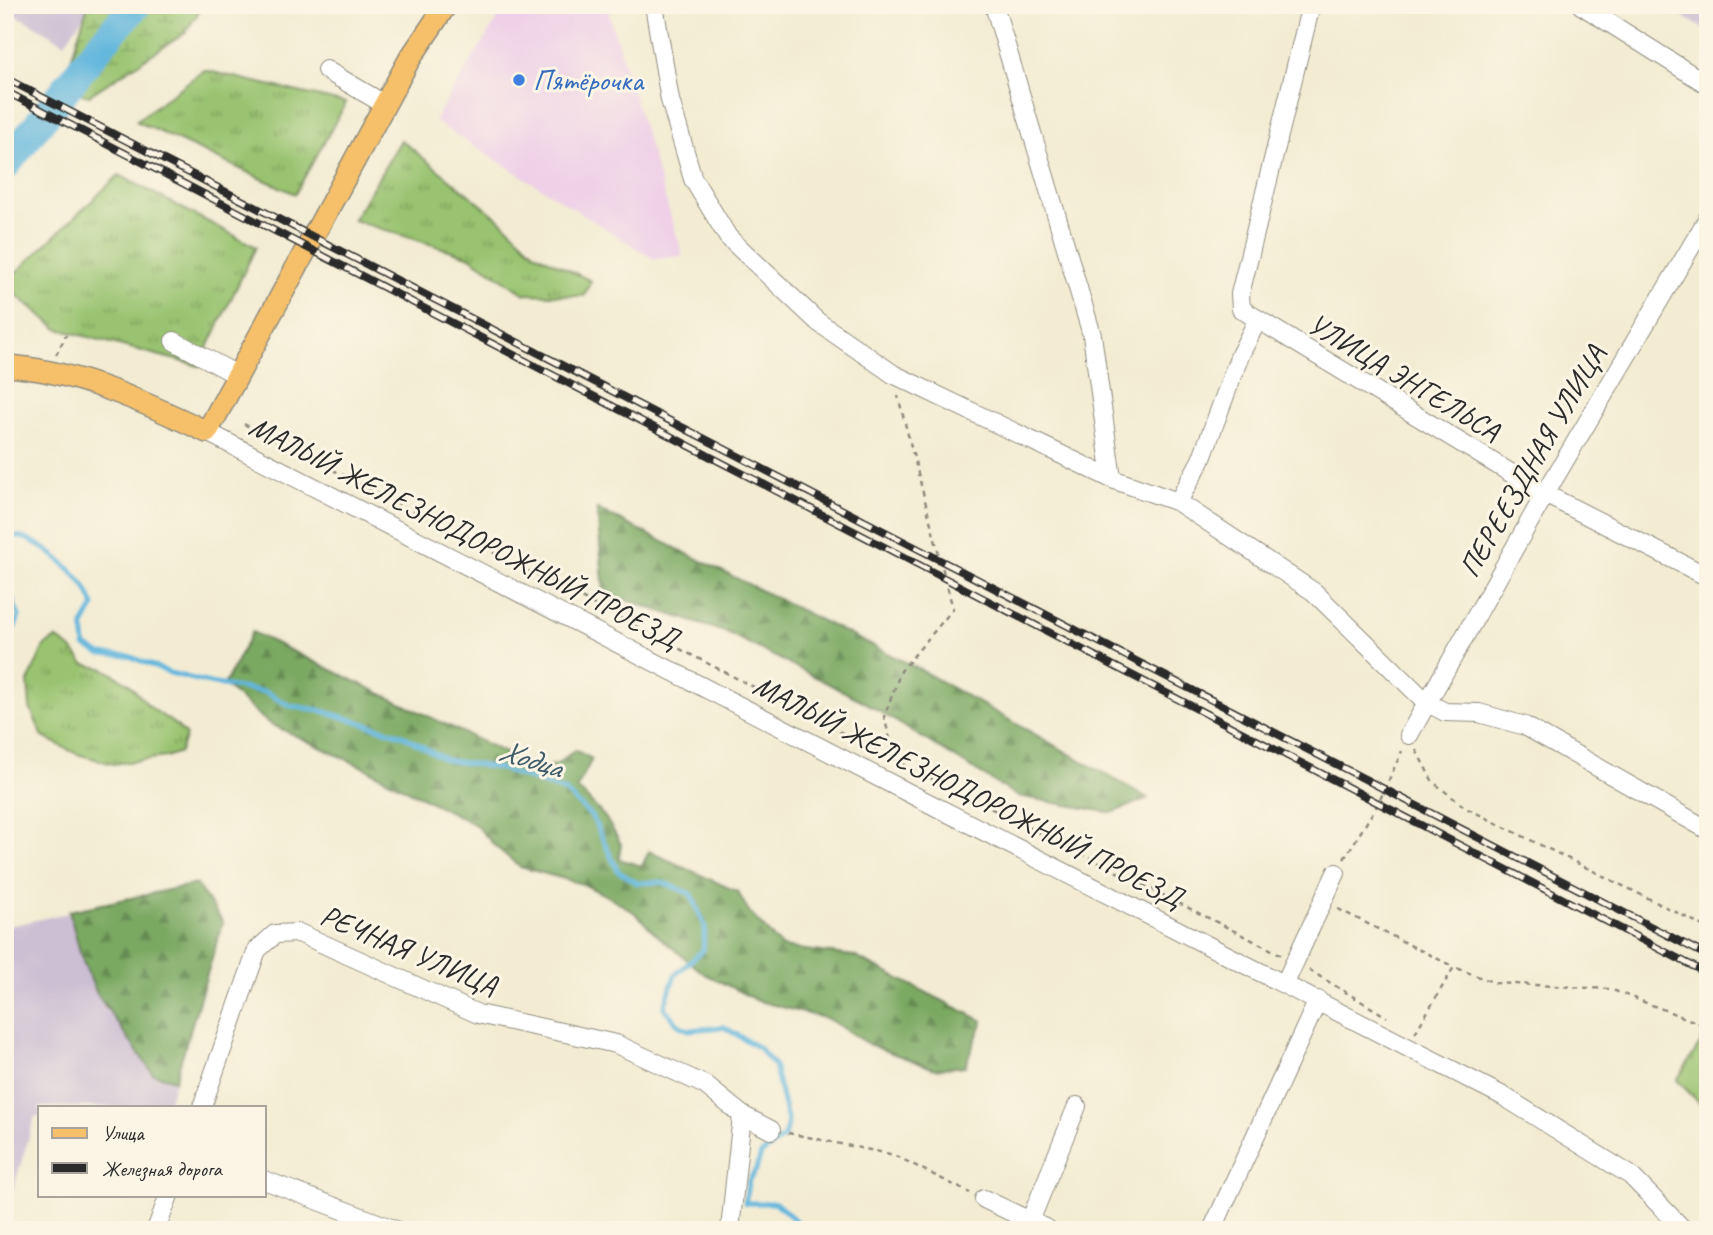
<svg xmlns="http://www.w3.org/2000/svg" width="1713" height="1235" viewBox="0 0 1713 1235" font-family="Caveat,sans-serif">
<defs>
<pattern id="grass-tufts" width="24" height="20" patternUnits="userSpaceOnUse" patternTransform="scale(1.75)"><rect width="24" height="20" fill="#99c36f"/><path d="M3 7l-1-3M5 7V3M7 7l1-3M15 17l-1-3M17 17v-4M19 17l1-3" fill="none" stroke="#7d9f5b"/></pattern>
<pattern id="forest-firs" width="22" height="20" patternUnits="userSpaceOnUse" patternTransform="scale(1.75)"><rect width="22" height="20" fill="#7aa962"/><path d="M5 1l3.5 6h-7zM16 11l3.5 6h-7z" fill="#648a51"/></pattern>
<pattern id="wetland-marsh" width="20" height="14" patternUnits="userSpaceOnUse" patternTransform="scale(1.75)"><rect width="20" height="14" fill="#99c36f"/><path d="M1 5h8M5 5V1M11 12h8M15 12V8" fill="none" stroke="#7d9f5b"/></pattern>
</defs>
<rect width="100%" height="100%" fill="#fcf5e5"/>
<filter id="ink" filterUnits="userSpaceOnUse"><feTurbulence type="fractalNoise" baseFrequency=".0143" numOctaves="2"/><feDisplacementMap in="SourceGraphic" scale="14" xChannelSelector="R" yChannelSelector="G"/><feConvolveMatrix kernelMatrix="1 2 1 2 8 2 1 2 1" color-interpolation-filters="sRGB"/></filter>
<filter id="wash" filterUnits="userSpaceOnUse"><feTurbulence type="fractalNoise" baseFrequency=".00686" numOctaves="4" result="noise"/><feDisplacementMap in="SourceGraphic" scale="28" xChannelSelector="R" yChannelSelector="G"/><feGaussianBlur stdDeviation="1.57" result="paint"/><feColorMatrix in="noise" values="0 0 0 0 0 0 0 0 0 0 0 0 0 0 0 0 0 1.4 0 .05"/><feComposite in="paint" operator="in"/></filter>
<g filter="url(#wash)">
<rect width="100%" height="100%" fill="#f3ecd3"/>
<path fill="#eed0e7" d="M506 5H606L683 256 654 259 434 121Z"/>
<path fill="#ccbed3" d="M5 5H91L65 43 5 9Z
M1665 5H1708V32Z
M196 884 223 922 167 1107H40V1117L35 1116 5 1217V927Z"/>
<path fill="url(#grass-tufts)" stroke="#62774d" stroke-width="2" d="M204 70 346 103 295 194 136 121Z
M401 140 503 222 535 253 591 281 584 296 525 294 468 256 353 220Z
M119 175 256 247 199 366 58 329 5 286V283Z
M56 638 72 649 84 664 105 669 129 684 150 707 177 726 186 735 180 752 166 757 113 764 77 754 43 737 30 708 28 682 44 646Z
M1708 1031V1112L1677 1080Z"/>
<path fill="url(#forest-firs)" stroke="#526a46" stroke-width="2" d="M597 509 917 668 1148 798 1112 813 1017 796 861 700 728 633 604 593Z
M252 632 539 769 557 764 575 750 592 759 577 788 605 817 621 844 619 859 642 866 649 851 738 892 749 912 782 947 854 956 983 1021 965 1066 935 1069 870 1045 828 1019 758 1001 703 973 657 935 635 913 613 899 583 884 520 867 496 847 476 825 365 768 268 723 224 685Z
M196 884 223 922 175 1080 153 1074 97 994 82 959 69 911Z"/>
<path fill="url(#wetland-marsh)" stroke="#62774d" stroke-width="2" d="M88 5H203L185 33 88 96 62 87Z"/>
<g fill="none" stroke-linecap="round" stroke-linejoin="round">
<path stroke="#61b6dd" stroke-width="5" d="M5 537C28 528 71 568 84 585 88 591 91 599 94 606L83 625 85 646 100 654 129 656 170 673 209 683 265 692 291 706 319 710 402 735 446 760 498 768 566 792 592 817 618 871 637 883 662 882 691 894 705 926 703 950 675 975 664 1008 680 1026 689 1030 724 1027 759 1048 774 1065 788 1122 784 1137 761 1154 756 1170 749 1180 745 1203H776L806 1230
M5 582 19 616 15 627 5 634"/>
<path stroke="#61b6dd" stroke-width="30" d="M5 166 101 44 136 5"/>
</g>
</g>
<g filter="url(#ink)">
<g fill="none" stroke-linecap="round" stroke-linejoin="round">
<defs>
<path id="minor" d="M654 5 670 100 693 179 728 237 818 322 893 374 1112 479 1178 502 1314 592 1426 702 1445 712 1479 713 1525 726 1708 830
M994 5 1092 335 1112 479
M1311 5 1240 294 1241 309 1545 494 1708 577
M1581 5 1708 85
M326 70 384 104
M174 341 237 375
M207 432 905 791 1503 1096 1630 1175 1684 1230
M1178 502 1201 460 1240 355 1257 321
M1409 735 1545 494 1708 218
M1285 983 1336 873
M202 1107 257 950 275 934 299 933 478 1014 616 1044 705 1085 742 1115 771 1130
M264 1180 396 1230
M984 1199 1049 1230
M1030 1221 1077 1106
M156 1230 169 1195
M730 1230 742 1115
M1212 1230 1318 1000"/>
<path id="major" d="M5 366C72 369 147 403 207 432L409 60 446 5"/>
</defs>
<use href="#minor" stroke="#8f8c7f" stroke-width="20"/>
<use href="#major" stroke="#8f8c7f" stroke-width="24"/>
<path stroke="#8f8c7f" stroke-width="2.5" stroke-dasharray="5 5" stroke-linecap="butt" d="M56 355 66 335
M244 424 895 760 1282 955
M1416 750 1433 782 1466 808 1708 928
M898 768 884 717 901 671 953 609 898 396
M1344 859 1378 804 1402 751
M1338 909 1454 967
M1309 970 1387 1017
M1415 1033 1454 967 1495 983 1610 989 1701 1024
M788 1133 894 1155 970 1193"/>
<use href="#minor" stroke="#fff" stroke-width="18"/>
<use href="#major" stroke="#f6c06b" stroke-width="21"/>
<defs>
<path id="rail" d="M5 78 1708 956
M5 91 1708 974"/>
</defs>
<use href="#rail" stroke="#2b2b2b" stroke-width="8"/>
<use href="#rail" stroke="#fcf5e5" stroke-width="5" stroke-dasharray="16" stroke-linecap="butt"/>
</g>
</g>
<circle fill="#3f7fe0" stroke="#fcf5e5" stroke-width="2.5" cx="519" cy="80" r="7"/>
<g text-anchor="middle" stroke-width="6" stroke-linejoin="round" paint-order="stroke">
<g font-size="30" fill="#366cbe" stroke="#fcf5e5" text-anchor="start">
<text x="533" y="90">Пятёрочка</text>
</g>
<g font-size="30" fill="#2b2b2b" stroke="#fcf5e5">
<text transform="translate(1404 377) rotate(31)" y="10">УЛИЦА ЭНГЕЛЬСА</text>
<text transform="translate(1532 461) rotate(-60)" y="10">ПЕРЕЕЗДНАЯ УЛИЦА</text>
<text transform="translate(464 532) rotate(27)" y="10">МАЛЫЙ ЖЕЛЕЗНОДОРОЖНЫЙ ПРОЕЗД</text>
<text transform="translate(968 791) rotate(27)" y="10">МАЛЫЙ ЖЕЛЕЗНОДОРОЖНЫЙ ПРОЕЗД</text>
<text transform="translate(409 950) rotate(23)" y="10">РЕЧНАЯ УЛИЦА</text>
</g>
<g font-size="32" font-style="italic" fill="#3e5c69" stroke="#fcf5e5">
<text transform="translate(531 758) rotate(18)" y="11">Ходца</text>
</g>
</g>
<rect width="1713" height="1235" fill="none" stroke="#fcf5e5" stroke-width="28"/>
<rect x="38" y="1106" width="228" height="91" fill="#fcf5e5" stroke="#a8a49b" stroke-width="2"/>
<rect x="52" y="1128" width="35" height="10" fill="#f6c06b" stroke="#a8a49b" stroke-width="2"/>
<text x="102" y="1140" font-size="21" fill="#2b2b2b">Улица</text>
<rect x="52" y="1163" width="35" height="10" fill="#2b2b2b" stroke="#a8a49b" stroke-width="2"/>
<text x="102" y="1176" font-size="21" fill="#2b2b2b">Железная дорога</text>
</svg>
